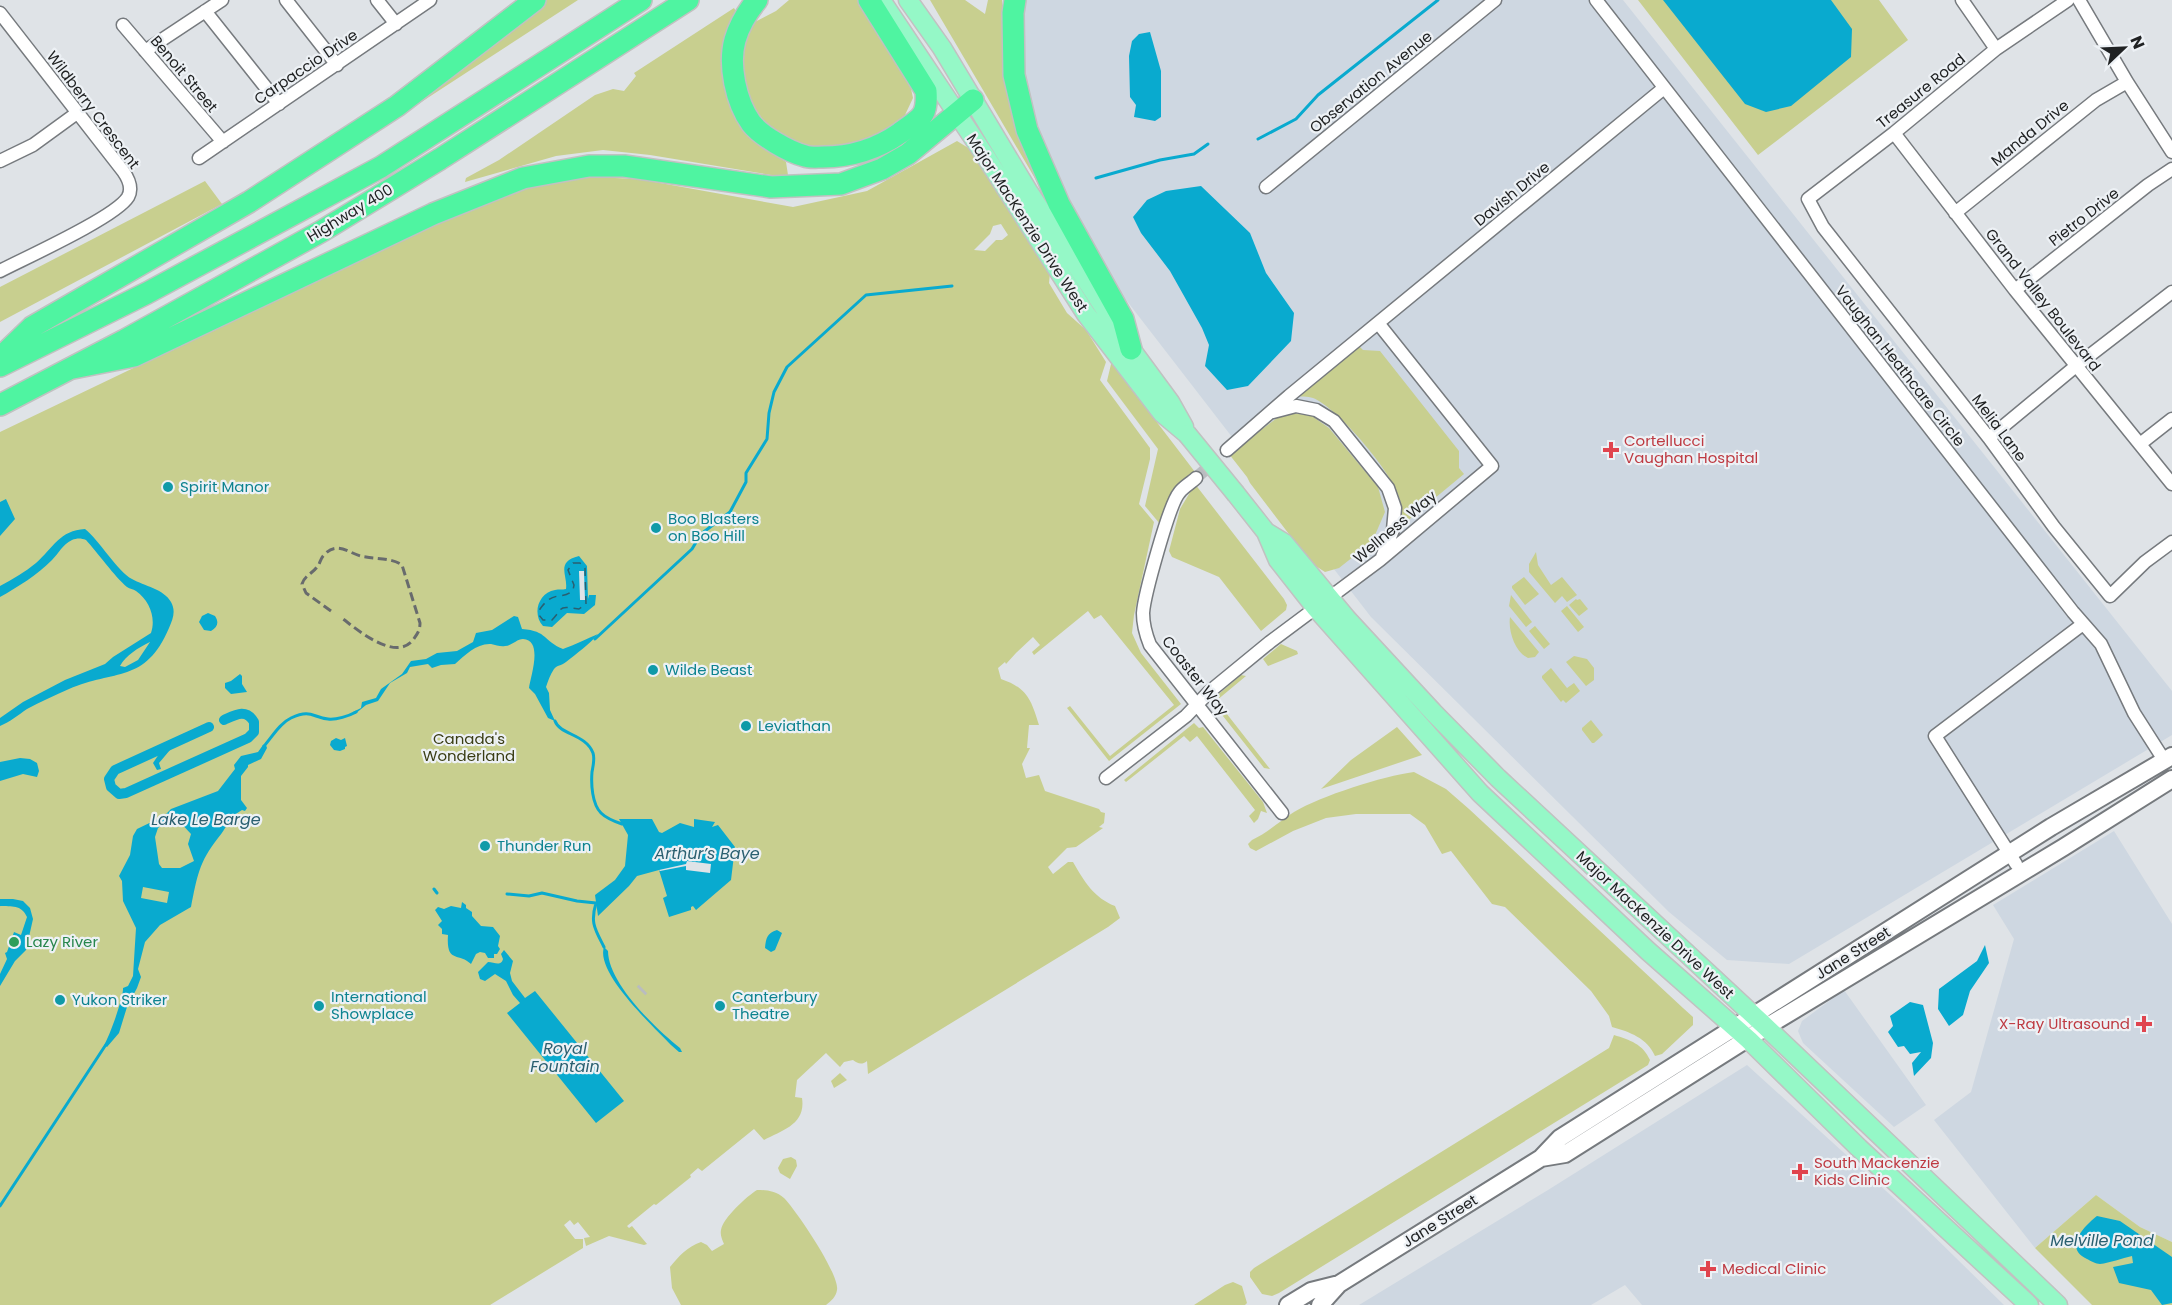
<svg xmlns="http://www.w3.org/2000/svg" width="2172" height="1305" viewBox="0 0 2172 1305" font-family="Poppins,sans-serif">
<rect width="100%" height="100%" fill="#dfe3e7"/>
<path fill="#ced7e1" d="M1020 0H1623L2172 691V735L1789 964 1727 960 1669 912 1371 617 1113 283 1054 169 1027 103 1021 62Z
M2114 831 2172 924V1242L2140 1227 2096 1195 2035 1248 1934 1120 1971 1092 2014 939 1993 905Z
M1844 990 1926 1105 1894 1127 1803 1043 1798 1031 1802 1021Z
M1747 1065 1907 1210 2004 1305H1642L1625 1285 1591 1305H1359L1548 1190Z"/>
<path fill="#c8cf8f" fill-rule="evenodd" d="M544 0H578L409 110 322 162Z
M789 0H858L878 36 910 84 913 98 905 115 877 137 843 149 814 148 781 136 764 121 753 106 744 84V45L751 24 776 11Z
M930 0H965L985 14 988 0H1002L1003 57 1011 107 1043 192Z
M1638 0H1879L1908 40 1758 155Z
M734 8 737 13 751 137 786 162 788 175H771L650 155 603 150 556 156 465 182 466 178 499 160 595 95 613 89 624 91 636 76 634 73Z
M957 141 970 149 984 165 1050 273 1049 283 1067 313 1086 330 1106 362 1100 380 1150 448V459L1139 504 1154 522 1134 615 1132 633 1141 653 1181 704 1109 761 1067 708 1070 706 1110 756 1174 705 1101 615 1094 619 1088 611 1034 655 1032 652 1040 645 1033 637 1016 653 1006 664 1005 662 998 668 1001 679C1027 688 1031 699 1039 725H1029L1027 748H1030L1022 764 1026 778 1039 775 1045 791 1099 809 1101 812 1105 813 1104 823 1099 827 1103 828 1076 847 1067 848 1048 867 1053 874 1068 862H1073C1084 881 1094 898 1115 906L1120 918 1108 927 868 1074 867 1061C862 1065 858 1064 853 1060L844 1062 840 1067 826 1053 797 1080 795 1097 802 1098C806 1124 783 1130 764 1140L754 1129 702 1171 698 1168 690 1175 691 1177 656 1205 654 1204 627 1226 629 1228 632 1226 647 1244 644 1245 609 1236 586 1246 584 1238 590 1237 578 1222 574 1225 570 1220 564 1225 575 1239H583V1248L490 1305H0V432L490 197 569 176 638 179 793 207 867 191ZM1001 224 1008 235 1002 240H996L985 251 974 250 990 234 993 226Z
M205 181 222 204 0 322V287Z
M1357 344 1363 350 1380 351 1459 451V468L1464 474 1400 527C1401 519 1402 511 1401 504 1397 477 1338 408 1313 398 1308 396 1300 397 1294 396Z
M1112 360 1120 374 1195 472 1160 524 1145 506 1158 449 1107 381Z
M1293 413 1312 416 1329 428 1378 487 1385 512 1372 542 1339 568 1325 572 1311 563 1250 483 1247 477 1229 454 1277 418Z
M1195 484 1284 599 1287 605 1286 610 1261 631 1219 577 1172 557 1169 551 1180 509Z
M1536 552 1538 565 1551 585 1562 577 1577 595 1567 602 1562 596 1555 603 1529 572V564Z
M1524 577 1539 594 1525 605 1512 588V586Z
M1511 595 1532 622 1526 627 1509 606Z
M1576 599 1577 600 1580 599 1588 609 1579 616 1569 605Z
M1567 606 1584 627 1578 632 1561 611Z
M1510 617 1539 652 1535 657 1528 658C1515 652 1508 631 1510 617Z
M1535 626 1550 644 1544 649 1529 631Z
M1281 644 1297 651 1298 654 1268 666 1263 659Z
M1574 656 1587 659 1594 668V680L1586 686 1566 662Z
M1551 668 1567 688 1574 683 1580 691 1566 703 1563 700 1561 702 1542 678V676Z
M1241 675 1246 676 1216 701 1214 698Z
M1223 709 1270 769 1264 768 1219 711Z
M1591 720 1603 735 1594 743H1592L1582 730V728Z
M1194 723 1199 728 1203 727 1263 802 1267 813 1261 811 1258 819 1254 823 1249 816 1255 810 1197 736 1190 742 1184 736 1126 782 1124 780Z
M1397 727 1422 755 1321 789 1351 760Z
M1414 772 1446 789 1469 809 1683 1008 1693 1017V1025L1662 1054 1655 1056C1647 1038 1630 1032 1612 1027L1609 1016 1591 991 1505 907 1492 904 1451 851 1442 854 1425 825 1410 814H1356L1326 818 1293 831 1256 851 1250 848 1248 844 1252 840C1267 833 1280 821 1294 812 1321 796 1383 776 1414 772Z
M1614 1035C1630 1040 1643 1044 1650 1060L1648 1065 1279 1293 1272 1296 1262 1294 1250 1277V1272L1254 1268 1609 1048Z
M840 1073 847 1080 834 1088 831 1081Z
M791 1157 796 1160 797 1166 790 1179 780 1173 778 1168 783 1159Z
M757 1190C767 1190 776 1191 784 1198 796 1210 840 1275 837 1290 836 1297 831 1301 826 1305H681L672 1288 670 1267C679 1256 687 1247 701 1242L707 1245 712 1251 724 1244C722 1239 720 1235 721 1230 723 1218 747 1196 757 1190Z
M2096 1195 2140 1227 2172 1242V1305H2092L2035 1248Z
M1233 1282 1242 1286 1247 1303 1245 1305H1194L1225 1285Z"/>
<path fill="#09aacf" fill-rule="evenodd" d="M1663 0H1831L1852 29 1851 57 1791 106 1766 112 1745 104Z
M1150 32 1161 71V117L1155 121 1134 117 1136 105 1130 97 1129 56 1132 41 1139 34Z
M1201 186 1250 233 1266 273 1294 313 1291 341 1248 386 1227 390 1205 366 1209 345 1202 328 1170 271 1141 233 1133 217 1147 200 1166 191Z
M6 499 15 519 0 536V502Z
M85 529C99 540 118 572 132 579 144 586 164 589 171 602 176 611 173 619 169 628 145 684 115 669 69 689 55 695 40 702 27 709 18 715 10 722 0 726V718L23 702 65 680 105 664 113 657 151 633C156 618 150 601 136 591 133 589 130 589 127 587 115 577 97 552 86 540 81 538 77 538 72 540 62 545 59 553 52 560 37 575 18 587 0 597V586C13 579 25 572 36 563 53 548 60 530 85 529ZM150 642 138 660 125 667 120 666C126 655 138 648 150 642Z
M579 556 587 566 588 599 589 595H596L595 605 584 614 567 613 552 627 543 626C532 614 538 593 555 590 559 589 562 590 566 589 568 575 555 562 579 556Z
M208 613 215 616C219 622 218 627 211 631L204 630 199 622 202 616Z
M514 616 518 617 522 629C548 631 543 641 563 649 575 645 588 638 598 634 589 645 577 653 566 662 561 666 557 665 554 669 550 675 548 681 546 687L549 693 550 710 555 721 548 718 535 694 529 688C530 678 544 640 523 639 517 639 511 646 505 646 501 647 496 645 491 644 477 643 465 655 455 664L441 665 432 668 428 664 410 667 407 673 390 683 378 701 366 705 355 714 353 712 361 708 362 702 376 698 381 689 402 674 411 661 426 659 437 653 457 651 473 642 476 633 492 630Z
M240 674 242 676V684L247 692 231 694 225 688V683L231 681Z
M336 738 341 740 345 738 347 746 345 747V749L340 751 334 750 330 745 331 741Z
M167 743 170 750 159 763 161 769 157 770 153 763 159 754 154 756 152 750Z
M263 745H266L267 748 261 759 248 765V767L241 776V800L247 808 245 811 242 810C228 818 227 828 218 838 199 862 197 877 191 907L160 925 145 942 138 969 141 977 137 988 127 1007 119 1033 107 1047 104 1045C109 1038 124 996 123 988L128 986 133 976 136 928 123 901 122 881 119 876 130 855 133 836 137 829 164 816 171 809 218 791 235 769 234 765 241 756 258 752ZM178 820 191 834 188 844 194 861 180 868H162L159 864 155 837 158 828 164 823ZM143 887 169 892 167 903 141 898Z
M20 758 30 759 37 763 39 771 37 777 23 774 0 781V762Z
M619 819H652L659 832 662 833 680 823 694 827V819L715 822 712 827 718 825 735 847 731 880 696 910 693 906 691 907V910L669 917 663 898 667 896 659 870 637 876 629 886 598 916 595 895 615 880 625 866 628 835Z
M0 899H13L23 901 30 908 33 919 26 950 15 961 0 986V974L7 959 5 953 7 952 14 932 21 935 27 917C21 904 12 907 0 906Z
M462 902 466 905V908L472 912V916L481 926 493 927 500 936 498 946 500 949 497 954H494V958H488L485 953 480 952 476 954 471 964C459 952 446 964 448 935L442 934V929L438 925 442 921 435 910 438 907 444 909 451 906 461 908Z
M777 930 782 933 775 950 771 952 765 948C766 938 767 933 777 930Z
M1985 945 1989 963 1970 991 1963 1015 1949 1026 1938 1009 1939 989 1977 961Z
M604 947 608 951C608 983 656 1029 680 1048L682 1052H679L671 1045C654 1027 595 973 604 947Z
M504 950 513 961 510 973 512 981 525 998 535 991 624 1101 596 1123 507 1013 520 1003 513 995 506 981 495 974 485 981 480 979 478 972 488 962C494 962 501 967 503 959L501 954Z
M1910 1002 1923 1005 1933 1043 1931 1058 1914 1076 1912 1063 1921 1052 1910 1054 1904 1046 1898 1047 1888 1032 1893 1026 1890 1016Z
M2097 1216 2120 1221 2172 1257V1303L2162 1305 2151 1290 2119 1283 2113 1267 2133 1263 2132 1256C2122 1258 2110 1263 2100 1264 2096 1264 2091 1261 2087 1259 2063 1248 2084 1226 2097 1216Z"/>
<path fill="#dfe3e7" d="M579 571H584L585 600H580Z
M687 861 711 864 710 873 686 870V866L660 871 659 870 686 864Z"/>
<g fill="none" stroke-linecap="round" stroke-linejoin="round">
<path stroke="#09aacf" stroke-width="3" d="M1258 139 1296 119 1318 95 1438 0
M1096 178 1160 160 1194 154 1208 144
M595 639 692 549 701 534 730 512 746 482V473L767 439 769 413 774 392 787 367 866 295 952 286
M555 721C560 735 586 734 593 753 595 759 593 766 592 772 591 784 592 804 601 813 606 818 616 822 622 824
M264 746C272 737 280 723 291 718 311 709 312 717 328 719 336 720 349 716 356 712
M434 889 437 893
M507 894 529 896 542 893 577 901 596 903C590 923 595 929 604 947
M0 1206 105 1046"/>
<path stroke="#09aacf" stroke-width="10" d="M209 727 115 770 109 779 111 787 119 794 126 793 248 738 254 732V722C246 708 235 715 224 720"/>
<path stroke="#2a5f70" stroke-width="1.5" stroke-dasharray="8 6" stroke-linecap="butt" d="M573 563H580L585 568 586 604 579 609C557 606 565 606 552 620H543L539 615 540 609C554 589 562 601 573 590L574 585 568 570Z"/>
<path stroke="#b9bcc0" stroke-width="12" stroke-dasharray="12 6" stroke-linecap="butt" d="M1196 478 1227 450
M641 991 643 989"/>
<defs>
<path id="street" d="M286 0 337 65
M377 0 396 24
M1596 0 2073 612 2101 644 2134 713 2164 760
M1962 0 1996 49
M2068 0 1996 49 1894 133 1808 199 1823 227 1989 438 2054 527 2110 596 2145 562 2172 542
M2079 0 2127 82 2172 152
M205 11 279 104
M0 13 123 171C128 178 133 188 128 197 116 217 25 258 0 271
M123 25 223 142
M145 51 222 0
M1894 133 2015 290 2172 484
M199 158 430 0
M0 161 33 145 77 113
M1266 187 1495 0
M1955 213 2096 100 2127 82
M2015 290 2148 185 2172 169
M1273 412 1296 406 1316 410 1334 421 1388 488 1395 508 1393 530 1382 557
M1989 438 2076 366 2172 292
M2140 444 2172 419
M1227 450 1289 396 1664 88
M1196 478C1191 483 1183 487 1179 493 1169 505 1144 596 1143 613 1143 625 1146 635 1150 645L1282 813
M1106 778 1186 716 1209 692 1270 642 1380 560 1492 466 1378 323
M2016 864 1935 736 2083 624"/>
<path id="secondary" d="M1541 1158 1565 1154 1766 1027 2064 847 2172 779
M1288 1305 1311 1291 1339 1284
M1320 1305 1339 1284 1541 1158 1560 1138 2051 827 2172 756"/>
<path id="primary" d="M881 0 986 157 1086 314 1162 413 1187 434
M908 0 942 48 1028 191 1131 349 1170 402 1184 427
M1236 494 1266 532 1278 560 1315 607 1480 793 1648 951 1749 1040 1859 1148 2029 1305
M1266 532 1284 543 1347 619 1433 712 1498 778 1766 1027 2058 1305"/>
<path id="highway" d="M757 0C748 11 739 26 735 40 728 65 736 102 751 123 761 136 789 152 805 156 810 158 817 157 823 157 851 157 877 149 900 133 920 118 928 118 926 91L869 0
M1015 0 1013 13 1014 75 1027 130 1059 204 1123 319 1131 349
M0 358 32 327 249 202 397 106 535 0
M0 366 147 293 381 167 641 0
M73 368 134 356 433 214 523 178 589 166H624L771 187 841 184 882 169 908 154 973 100
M0 405 125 340 322 231 440 159 688 0"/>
</defs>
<use href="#street" stroke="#767a7e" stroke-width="15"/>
<use href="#secondary" stroke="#767a7e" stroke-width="20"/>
<use href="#primary" stroke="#c1c1c1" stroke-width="21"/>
<use href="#highway" stroke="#c1c1c1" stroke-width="24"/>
<use href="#street" stroke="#fff" stroke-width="12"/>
<use href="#secondary" stroke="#fff" stroke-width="16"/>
<use href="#primary" stroke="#95f8c7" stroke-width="18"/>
<use href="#highway" stroke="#4ff4a1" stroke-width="21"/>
<path stroke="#686b6d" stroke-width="3" stroke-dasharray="9 4.5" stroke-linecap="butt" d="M331 611 306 593 302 584C305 575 312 574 317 567 320 564 320 559 324 555 338 539 351 556 366 557 377 559 392 558 402 565L420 623C420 631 417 634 413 640 395 662 358 630 343 619"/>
<defs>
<path id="primary-bridge" d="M1187 434 1236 494"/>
</defs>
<use href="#primary-bridge" stroke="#c1c1c1" stroke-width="21" stroke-linecap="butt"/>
<use href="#primary-bridge" stroke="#95f8c7" stroke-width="18"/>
</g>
<g fill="#e0444e" stroke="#edf1f5" stroke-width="2">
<path d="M1608 441h6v6h6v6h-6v6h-6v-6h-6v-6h6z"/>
<path d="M2141 1015h6v6h6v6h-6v6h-6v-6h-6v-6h6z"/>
<path d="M1797 1163h6v6h6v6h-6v6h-6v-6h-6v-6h6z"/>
<path d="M1705 1260h6v6h6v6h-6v6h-6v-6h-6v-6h6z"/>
</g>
<g fill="#0f9aa8" stroke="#edf1f5" stroke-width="2">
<circle cx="168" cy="487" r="6"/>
<circle cx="656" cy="528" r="6"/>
<circle cx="653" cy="670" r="6"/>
<circle cx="746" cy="726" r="6"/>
<circle cx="485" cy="846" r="6"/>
<circle cx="60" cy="1000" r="6"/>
<circle cx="319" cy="1006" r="6"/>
<circle cx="720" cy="1006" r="6"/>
</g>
<circle fill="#2e9e5b" stroke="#edf1f5" stroke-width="2" cx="14" cy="942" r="6"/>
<g text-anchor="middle" stroke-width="4.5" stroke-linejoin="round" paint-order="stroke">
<g font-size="15" fill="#202223" stroke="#edf1f5">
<text transform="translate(306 67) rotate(-34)" y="5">Carpaccio Drive</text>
<text transform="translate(184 74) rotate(50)" y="5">Benoit Street</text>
<text transform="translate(1371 82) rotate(-39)" y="5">Observation Avenue</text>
<text transform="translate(1921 91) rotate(-39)" y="5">Treasure Road</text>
<text transform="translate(93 110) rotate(53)" y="5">Wildberry Crescent</text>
<text transform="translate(2030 133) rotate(-39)" y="5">Manda Drive</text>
<text transform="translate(1512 194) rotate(-39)" y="5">Davish Drive</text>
<text transform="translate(350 213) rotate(-31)" y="5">Highway 400</text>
<text transform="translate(2084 217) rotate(-38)" y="5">Pietro Drive</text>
<text transform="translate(1027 223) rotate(57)" y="5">Major MacKenzie Drive West</text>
<text transform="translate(2043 300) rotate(52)" y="5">Grand Valley Boulevard</text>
<text transform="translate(1900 366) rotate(52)" y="5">Vaughan Heathcare Circle</text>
<text transform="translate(1999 428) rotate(53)" y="5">Melia Lane</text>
<text transform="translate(1395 527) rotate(-40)" y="5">Wellness Way</text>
<text transform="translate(1195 676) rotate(52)" y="5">Coaster Way</text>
<text transform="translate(1655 925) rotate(43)" y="5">Major MacKenzie Drive West</text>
<text transform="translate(1853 953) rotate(-32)" y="5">Jane Street</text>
<text transform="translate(1440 1221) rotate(-32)" y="5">Jane Street</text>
</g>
<g font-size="15" fill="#be3a42" stroke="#edf1f5" text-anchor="start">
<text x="1624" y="446">Cortellucci<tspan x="1624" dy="17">Vaughan Hospital</tspan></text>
<text x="2130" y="1029" text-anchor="end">X-Ray Ultrasound</text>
<text x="1814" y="1168">South Mackenzie<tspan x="1814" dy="17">Kids Clinic</tspan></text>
<text x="1722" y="1274">Medical Clinic</text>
</g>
<g font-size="15" fill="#0d838f" stroke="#edf1f5" text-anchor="start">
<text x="180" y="492">Spirit Manor</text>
<text x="668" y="524">Boo Blasters<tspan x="668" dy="17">on Boo Hill</tspan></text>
<text x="665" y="675">Wilde Beast</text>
<text x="758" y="731">Leviathan</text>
<text x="497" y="851">Thunder Run</text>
<text x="331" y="1002">International<tspan x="331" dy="17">Showplace</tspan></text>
<text x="732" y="1002">Canterbury<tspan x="732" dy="17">Theatre</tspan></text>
<text x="72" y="1005">Yukon Striker</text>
</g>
<g font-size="15" fill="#3a3d14" stroke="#edf1f5">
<text x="469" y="744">Canada's<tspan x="469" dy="17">Wonderland</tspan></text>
</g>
<g font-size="15" fill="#27864d" stroke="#edf1f5" text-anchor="start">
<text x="26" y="947">Lazy River</text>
</g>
<g font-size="16" font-style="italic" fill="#2a5f70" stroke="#edf1f5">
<text x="206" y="825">Lake Le Barge</text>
<text x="707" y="859">Arthur’s Baye</text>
<text x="565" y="1054">Royal<tspan x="565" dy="18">Fountain</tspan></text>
<text x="2102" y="1246">Melville Pond</text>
</g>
</g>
<g transform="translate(2124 48) rotate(67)" stroke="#edf1f5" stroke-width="4.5" paint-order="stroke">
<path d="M0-4.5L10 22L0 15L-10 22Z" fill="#202223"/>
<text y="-9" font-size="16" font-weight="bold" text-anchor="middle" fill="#202223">N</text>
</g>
</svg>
